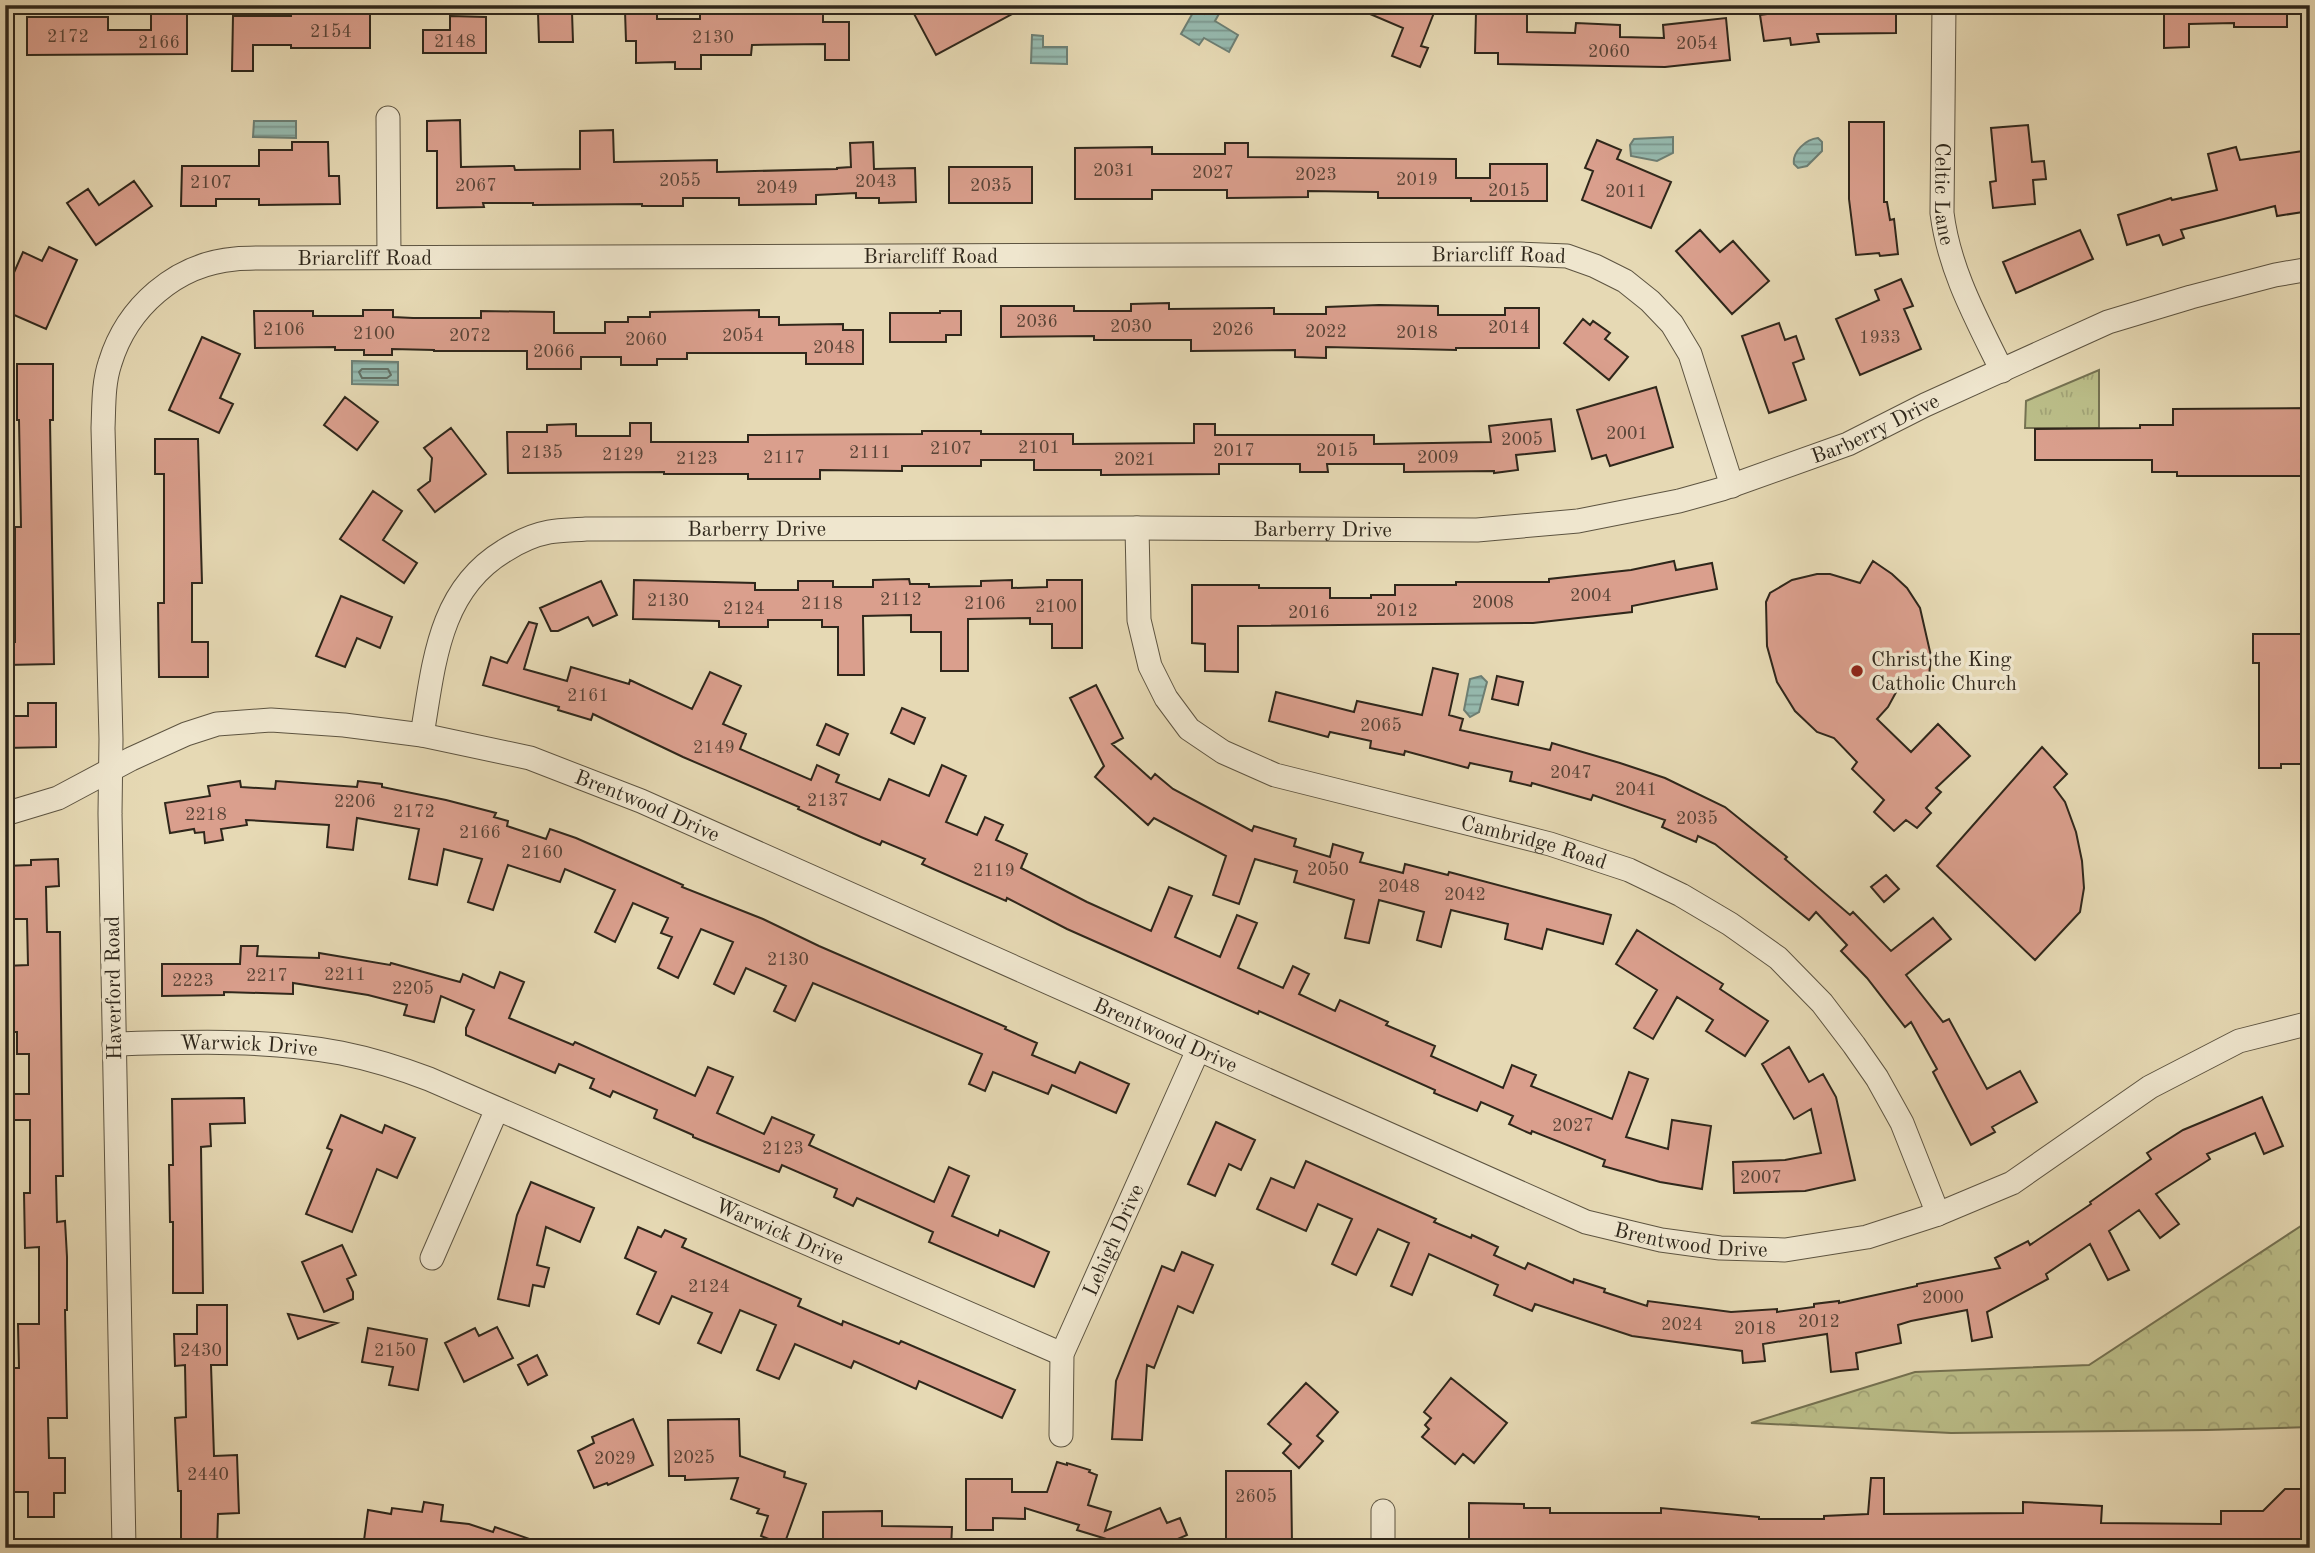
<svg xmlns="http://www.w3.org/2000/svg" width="2315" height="1553" viewBox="0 0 2315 1553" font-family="'Old Standard TT',serif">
<defs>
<pattern id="forest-crowns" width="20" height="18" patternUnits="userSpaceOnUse" patternTransform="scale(1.75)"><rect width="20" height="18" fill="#bbbe89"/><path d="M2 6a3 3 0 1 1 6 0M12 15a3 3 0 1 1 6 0" fill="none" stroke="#a1a376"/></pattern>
<pattern id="park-tufts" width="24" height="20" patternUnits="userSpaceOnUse" patternTransform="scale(1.75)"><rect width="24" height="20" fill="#bbbe89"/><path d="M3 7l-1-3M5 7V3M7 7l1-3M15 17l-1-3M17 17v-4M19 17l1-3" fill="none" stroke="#a1a376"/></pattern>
<pattern id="water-rules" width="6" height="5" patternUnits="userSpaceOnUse" patternTransform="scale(1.75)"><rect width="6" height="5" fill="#96baaf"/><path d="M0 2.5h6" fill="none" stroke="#7b978e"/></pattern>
</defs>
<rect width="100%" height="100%" fill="#e6d9b4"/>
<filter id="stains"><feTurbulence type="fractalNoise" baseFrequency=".00286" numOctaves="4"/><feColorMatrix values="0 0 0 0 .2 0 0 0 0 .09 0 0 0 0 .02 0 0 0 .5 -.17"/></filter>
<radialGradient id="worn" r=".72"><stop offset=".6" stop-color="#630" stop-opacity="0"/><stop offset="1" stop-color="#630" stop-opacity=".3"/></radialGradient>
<path fill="url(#forest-crowns)" stroke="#757252" stroke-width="2" d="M2310 1220V1427L2207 1430 1951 1433 1751 1423 1915 1372 2089 1365Z"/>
<path fill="url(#park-tufts)" stroke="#757252" stroke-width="2" d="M2099 370V428H2025L2026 401Z"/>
<path fill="url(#water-rules)" stroke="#6d7f74" stroke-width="2" d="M1209 5H1224L1215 21 1238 35 1229 52 1204 38 1199 45 1181 34 1195 9 1204 14Z
M1032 35 1043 36V47H1067V64L1031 63Z
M254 121H296V138L253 137Z
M1673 137V153L1657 161 1631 156 1630 145 1634 139Z
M1818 138 1822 142V151L1807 166 1798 168 1794 164C1792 152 1806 139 1818 138Z
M352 361 398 362V385L352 384Z
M1481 676 1487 682 1479 712 1470 717 1464 710 1470 679Z"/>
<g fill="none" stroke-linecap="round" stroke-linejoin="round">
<path stroke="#627065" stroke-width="2" d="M362 369H388L391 375 387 378H362L359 372Z"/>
</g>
<path fill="#da9f8d" stroke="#2f271b" stroke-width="2" d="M925 5H1029L936 55 913 12Z
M1349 5H1437L1421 46 1428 48 1420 67 1392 56 1403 28Z
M1835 5H1875V9H1896V33L1817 34 1819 42 1791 45 1790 38 1764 41 1760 15Z
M2164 5H2287V27H2234V23L2189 24V47L2164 48Z
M657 10V19H700V11L823 12V22H849V60H825V44L752 45 751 55H701V69H675V62L636 63V41H626L625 11Z
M572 12 573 42H539L538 13Z
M1476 12 1527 13V32L1575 33 1576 23 1620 25V37L1664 38 1663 25 1726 18 1730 60 1665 67 1498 64V53H1475Z
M151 14H187V54L27 55V17H108V30H151Z
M291 14H370V48H291V45H253V71H232L233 16H291Z
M450 16 486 17V53H423V30H450Z
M460 120 461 167 514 166 515 170 580 169V131L613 130 614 162 717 160V172L837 169V168L851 167 850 143 873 142 874 169 915 168 916 202 879 203V198H856V193L816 195V204L739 205V198H683V206H642V204L533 205V203H483L484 207 437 208V151H427V121Z
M1849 122H1884V202H1887L1890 220 1894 219 1898 254 1880 256 1879 253 1856 255 1849 199Z
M2028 125 2032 162 2044 161 2046 179 2033 180 2035 204 1993 208 1990 182 1996 181 1991 128Z
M1597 140 1621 150 1617 159 1671 182 1651 228 1582 200 1593 171 1585 168Z
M292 142H328L329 176H339L340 204 259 205V199H216V206H181L182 166H259V150H292Z
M1225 143H1248V157L1456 159V178H1490V164H1547V201H1471V198H1378V192L1308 191V197L1227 198V190H1152V199H1075V148L1152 147V154H1225Z
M2236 147 2240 160 2310 150V179L2305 180 2310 211 2277 216 2275 206 2181 230 2184 238 2163 245 2159 235 2127 245 2118 215 2171 198 2172 200 2217 190 2208 154Z
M949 167H1032V203H949Z
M134 181 152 206 96 245 67 203 88 189 99 205Z
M1700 230 1720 252 1733 241 1769 281 1732 314 1676 251Z
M2080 230 2093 259 2016 293 2003 262Z
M49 247 77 260 46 329 5 311V293L23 252 42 261Z
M1901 279 1913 306 1904 309 1921 349 1860 375 1836 319 1879 300 1875 290Z
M1169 303V309L1274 308V314H1326V307L1379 305 1438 306V315H1505V308H1539V348H1456V350L1326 347V358L1295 357V350L1191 351V340H1094V336L1001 337V306H1074V311H1131V304Z
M363 310H393V317L413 318H481V311L554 312V333H605V322H628V317H650V312L759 310V317H779V325L843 324V330H863V364H806V353H687V359H657V365H621V357H581V369H527V351H434V350L392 349V355H364V350H335V347L255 348 254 311H313V316H363Z
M940 311H961V335H946V342H890V313H940Z
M1583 319 1590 325 1593 321 1610 333 1605 339 1628 357 1609 380 1564 343Z
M1779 323 1785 340 1796 336 1804 359 1793 363 1806 400 1769 413 1742 336Z
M202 337 240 354 220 398 233 404 219 433 169 410Z
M17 364H53V420H50L54 664 7 665V642H15V527H21L19 420H17Z
M1656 387 1673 447 1610 466 1606 455 1592 459 1577 410Z
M345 397 378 422 357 450 324 425Z
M2310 408V476H2177V472H2152V460H2035V429L2140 428V425H2173V409Z
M1551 419 1555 451 1516 455 1518 470 1494 473V471L1404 472V464H1327L1328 472H1300V464H1219V474L1101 475V470H1034V460H981V466H902V471L820 470V479H748V474H664V472L508 473 507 432H547V425L576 424V436H630V423H651V442H748V435L922 434V431H981V434H1073V444L1194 443V424H1215V435H1374V444L1491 442 1489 426Z
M451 428 486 474 435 512 418 490 430 481 432 458 424 448Z
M155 439H198L202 583H192V642H208V677H159L158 603H164V474H155Z
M373 491 402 511 383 540 417 563 404 583 340 539Z
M1674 561 1676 570 1712 563 1717 589 1632 606V612L1533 623 1238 626V672L1205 671V644L1192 643V585H1259V588H1330V598H1371V595H1395V585H1456V582H1549V579L1631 570Z
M1873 561 1892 574 1907 588 1920 608 1931 656 1929 676 1924 691 1900 685 1888 707 1877 719 1911 752 1938 724 1970 756 1936 788 1941 792 1926 808 1931 813 1917 828 1906 820 1894 831 1874 812 1884 800 1852 769 1857 762 1834 738 1817 732 1795 711 1777 682 1767 646 1766 602 1770 593 1792 580 1817 574H1830L1860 583Z
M909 579 910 584H929V587L981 586V581L1012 580V588L1047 587V580H1082V648H1052V624H1030V618L968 619V671H941V632H911V615L863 616 864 675H838V627H822V620H768V627H719V621L633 619 634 580 755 583V590H798V581H833V587H873V580Z
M601 581 617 615 593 626 588 617 558 631H551L540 608Z
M341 596 392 617 380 648 357 638 345 667 316 656Z
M529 622 537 624 524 669 567 681 571 667 629 684 630 680 692 709 710 672 741 686 723 724 746 734 740 749 811 780 817 765 839 775 836 782 880 800 889 779 929 796 942 765 966 776 946 822 977 835 985 817 1003 825 996 840 1027 854 1021 868 1087 902 1151 931 1169 887 1192 896 1175 937 1220 957 1237 915 1257 923 1238 968 1283 988 1293 966 1309 974 1299 994 1335 1011 1340 1000 1388 1022 1386 1025 1435 1046 1431 1056 1503 1088 1512 1065 1536 1075 1531 1086 1612 1119 1629 1072 1648 1079 1626 1137 1668 1149 1672 1120 1711 1126 1702 1189 1660 1182 1603 1166 1605 1160 1532 1131 1531 1134 1509 1124 1513 1116 1481 1102 1477 1111 1434 1093 1435 1090 1259 1011 1258 1014 1067 929 1007 898 1006 901 922 864 925 859 882 841 880 845 861 837 798 809 799 807 683 757 593 714 591 720 558 710 559 707 483 685 491 657 507 663Z
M2253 634H2310V764H2281V768H2259V663H2253Z
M1433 668 1458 674 1449 715 1463 719 1460 730 1550 750 1552 743 1620 763 1665 778 1725 807 1787 857 1785 859 1850 915 1853 912 1891 951 1933 918 1951 939 1906 975 1943 1022 1949 1019 1987 1089 2020 1071 2037 1102 1992 1127 1995 1132 1971 1145 1933 1072 1937 1069 1911 1022 1905 1027 1867 978 1841 951 1847 945 1816 912 1809 920 1715 844 1698 836 1696 842 1662 827 1665 820 1593 795 1591 800 1532 783 1531 786 1510 781 1512 772 1470 763 1468 768 1405 751 1404 755 1370 748 1371 741 1330 732 1328 737 1269 721 1276 692 1354 712 1357 701 1422 715Z
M1497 676 1523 682 1518 705 1492 699Z
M1096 685 1123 738 1112 744 1151 779 1155 774 1173 789 1252 831 1254 826 1296 839 1294 846 1330 857 1333 844 1363 853 1360 862 1403 873 1405 864 1448 875 1449 872 1611 915 1603 944 1547 929 1542 949 1505 939 1508 924 1451 910 1441 947 1417 940 1424 912 1379 900 1369 943 1345 938 1354 900 1294 882 1297 871 1255 859 1239 904 1213 895 1226 856 1154 818 1148 825 1095 777 1104 766 1070 698Z
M28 703H56V747L5 748V716H28Z
M902 708 925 718 914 744 891 733Z
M826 724 848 734 839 755 817 745Z
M2042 747 2067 774 2054 787 2065 802 2076 832 2082 861 2084 888 2080 912 2035 960 1937 866Z
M240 781 241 787 275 789 276 781 357 787 358 781 382 784V787L446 800 496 813 494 817 508 821 507 826 546 839 550 829 576 838 683 885 682 887 763 919 819 946 1006 1027 1005 1029 1037 1043 1032 1055 1075 1073 1080 1062 1129 1084 1116 1113 1052 1085 1048 1094 993 1072 985 1091 969 1084 982 1054 813 983 795 1021 774 1011 786 986 746 968 734 994 714 984 733 942 701 929 678 978 658 968 672 937 661 933 668 918 633 903 615 942 595 932 615 890 565 869 560 882 508 865 493 910 468 902 482 859 444 849 437 885 409 879 419 829 357 818 353 850 327 847 329 825 246 820 247 825 221 829 223 840 205 843 204 832 195 833 194 829 170 833 165 803 210 796 208 786Z
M58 859 59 886 46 887 47 932H60L63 1176H56L57 1222 65 1221 67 1257V1310H65L67 1418H48L49 1458H65V1493H54V1517H28V1492H9V1454H14L11 1368H19L18 1324H39V1247L25 1248 24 1193H30V1120H5V1094H29V1054H17V1032H5V966L28 965 27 919H5V866L31 865V860Z
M1886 875 1899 889 1884 902 1871 887Z
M1637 930 1723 984 1720 989 1768 1021 1745 1056 1706 1031 1713 1020 1677 997 1653 1039 1634 1028 1657 990 1616 964Z
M241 946H258L257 956 319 958V953L390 965 391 963 460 982 463 974 494 988 500 972 524 982 509 1018 573 1045 575 1042 695 1096 708 1067 733 1077 717 1113 764 1134 772 1117 814 1135 809 1145 934 1202 949 1167 969 1176 952 1216 998 1236 1000 1230 1049 1252 1034 1287 929 1242 933 1232 857 1198 853 1206 834 1197 837 1189 782 1165 779 1172 693 1137V1135L654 1118 657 1110 613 1091 610 1097 590 1088 594 1079 559 1064 555 1073 466 1035V1028L474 1010 441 996 434 1022 404 1015 407 1005 368 995 293 983V994L224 992V995L162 996V964H240Z
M1789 1047 1809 1082 1823 1074 1836 1097 1855 1180 1805 1191 1734 1193 1733 1162 1785 1160 1821 1153 1811 1109 1794 1119 1762 1064Z
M2262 1097 2283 1146 2264 1154 2255 1133 2207 1154 2210 1159 2156 1194 2179 1224 2160 1238 2139 1210 2109 1231 2129 1270 2108 1280 2090 1244 2046 1274 2048 1279 1987 1312 1992 1337 1972 1341 1967 1310 1911 1321 1898 1325 1901 1343 1856 1353 1858 1369 1831 1372 1827 1334 1763 1344 1765 1361 1743 1363 1742 1351 1632 1336 1535 1304 1532 1311 1494 1295 1498 1285 1429 1254 1412 1295 1391 1286 1409 1243 1378 1229 1356 1275 1332 1264 1352 1219 1318 1204 1306 1231 1257 1209 1271 1178 1294 1188 1306 1161 1436 1219 1434 1222 1471 1238 1472 1235 1498 1247 1494 1255 1525 1269 1528 1263 1573 1283 1574 1279 1605 1289 1604 1292 1647 1306 1648 1301 1731 1312 1777 1309V1312L1814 1307V1304L1839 1301V1303L1917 1286V1284L2000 1268 1995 1258 2028 1241 2030 1245 2091 1204 2090 1202 2151 1159 2147 1153 2183 1130Z
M244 1098 245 1123 210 1124 211 1146 201 1147 203 1293H173V1222H170L169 1165H173L172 1099Z
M341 1115 382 1133 385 1125 415 1138 397 1178 377 1169 352 1232 306 1214 332 1150 327 1148Z
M1216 1122 1255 1140 1241 1170 1229 1164 1215 1196 1188 1184Z
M531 1182 594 1208 580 1242 546 1227 537 1265 549 1268 544 1287 533 1285 529 1306 498 1299 517 1215Z
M638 1227 661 1237 665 1230 686 1239 682 1247 801 1299 798 1306 842 1325 843 1321 899 1344 901 1341 1015 1390 1002 1418 919 1381 916 1389 854 1361 851 1368 795 1344 779 1379 757 1370 776 1325 740 1310 721 1353 698 1343 712 1313 672 1296 659 1324 637 1314 656 1272 625 1258Z
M342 1245 356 1275 347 1279 353 1292V1299L324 1312 302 1262Z
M1182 1252 1213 1265 1193 1313 1178 1306 1154 1368 1147 1365 1142 1440 1112 1439 1116 1381 1162 1266 1174 1271Z
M197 1305H227V1365H211L214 1456 237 1455 239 1513 218 1514 217 1548H181V1491H178L175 1418 186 1417 185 1365 175 1366 174 1334H197Z
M288 1314 337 1323 298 1339Z
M497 1327 513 1358 464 1382 445 1343 475 1328 479 1336Z
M368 1328 427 1339 418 1390 389 1385 393 1367 362 1362Z
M537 1355 547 1375 528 1385 518 1365Z
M1451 1378 1507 1423 1474 1463 1463 1454 1455 1464 1422 1437 1429 1429 1425 1425 1431 1418 1424 1412Z
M1306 1383 1338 1412 1317 1436 1323 1441 1299 1468 1283 1453 1291 1444 1268 1424Z
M633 1419 653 1465 608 1485 607 1483 594 1488 578 1451 594 1443 592 1437Z
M739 1419 740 1456 785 1472 784 1477 806 1484 784 1545 761 1536 768 1516 757 1513 759 1509 731 1499 738 1478 685 1480V1476H669L668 1420Z
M1057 1462 1067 1465V1463L1090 1470 1089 1472 1097 1475 1088 1505 1111 1512 1105 1531 1160 1508 1167 1523 1180 1518 1187 1535 1173 1541 1176 1548H1136L1077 1530 1079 1525 1025 1508V1519L993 1518V1530H966V1479H1012V1492H1047Z
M1226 1471H1291L1292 1544H1269V1547L1226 1548Z
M1871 1478H1884V1514L2023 1513V1502L2102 1506 2101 1523 2221 1524V1511H2263L2285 1489H2310V1548H1469V1503L1524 1504V1508H1550V1513H1661V1508L1759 1517V1519H1824V1516L1868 1514Z
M424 1502 443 1505 441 1521 469 1524 493 1532 495 1527 547 1545 546 1548H363L368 1510 391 1514 392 1508 422 1512Z
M882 1511V1526L952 1527 951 1548H823V1512Z"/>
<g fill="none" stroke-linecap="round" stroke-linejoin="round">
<defs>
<g id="street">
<path id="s1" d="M1944 5 1942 213C1949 270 1977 320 2002 371"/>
<path d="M388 118 389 257"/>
<path id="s2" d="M1137 528 1139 620 1150 666 1166 698 1189 729 1223 752 1275 775 1550 844 1629 870 1681 895 1730 924 1778 958 1822 1003 1854 1045 1877 1078 1902 1123 1938 1214"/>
<path id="s3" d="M422 735C434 665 438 591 504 551 518 542 533 535 549 532 561 530 574 530 586 529L1137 528 1477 530 1578 521 1679 501 1722 489 1848 444 1925 405 2108 322 2191 297 2275 275 2310 269"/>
<path id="s4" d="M5 814 58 798 131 759 186 734 217 724 271 720 344 725 422 735 530 758 641 801 1586 1222 1661 1240 1720 1248 1785 1250 1867 1237 1938 1214 2012 1183 2150 1087 2239 1041 2310 1023"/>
<path id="s5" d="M114 1044C189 1042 267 1039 341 1053 371 1059 400 1068 429 1079L1062 1354"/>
<path d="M432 1258 497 1109"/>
<path id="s6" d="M1061 1435 1062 1354 1198 1050"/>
<path d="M1383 1511V1548"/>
<path id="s7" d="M124 1548 110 814 111 739 103 428C104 406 103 384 110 363 127 307 176 264 235 259 246 258 257 258 268 258L1520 254 1567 256 1595 266 1625 281 1650 301 1672 324 1690 354 1732 486"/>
</g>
</defs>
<use href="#street" stroke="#5d5441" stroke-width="25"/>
<use href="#street" stroke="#efe6ce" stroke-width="23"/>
</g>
<circle fill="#8f2418" stroke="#efe6ce" stroke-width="2.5" cx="1857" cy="671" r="7"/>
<g text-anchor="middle" stroke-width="7" stroke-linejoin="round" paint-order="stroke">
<g font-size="18" fill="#5a4538">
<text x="331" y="37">2154</text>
<text x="68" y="42">2172</text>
<text x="713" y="43">2130</text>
<text x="455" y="47">2148</text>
<text x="159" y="48">2166</text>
<text x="1697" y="49">2054</text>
<text x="1609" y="57">2060</text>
<text x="1114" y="176">2031</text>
<text x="1213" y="178">2027</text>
<text x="1316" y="180">2023</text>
<text x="1417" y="185">2019</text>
<text x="680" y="186">2055</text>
<text x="876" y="187">2043</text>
<text x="211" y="188">2107</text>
<text x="476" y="191">2067</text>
<text x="991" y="191">2035</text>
<text x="777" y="193">2049</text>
<text x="1509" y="196">2015</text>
<text x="1626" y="197">2011</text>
<text x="1037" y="327">2036</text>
<text x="1131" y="332">2030</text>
<text x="1509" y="333">2014</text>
<text x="284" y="335">2106</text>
<text x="1233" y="335">2026</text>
<text x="1326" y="337">2022</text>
<text x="1417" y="338">2018</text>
<text x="374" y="339">2100</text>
<text x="470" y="341">2072</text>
<text x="743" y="341">2054</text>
<text x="1880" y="343">1933</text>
<text x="646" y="345">2060</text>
<text x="834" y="353">2048</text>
<text x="554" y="357">2066</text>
<text x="1627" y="439">2001</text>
<text x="1522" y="445">2005</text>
<text x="1039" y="453">2101</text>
<text x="951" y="454">2107</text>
<text x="1234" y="456">2017</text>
<text x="1337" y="456">2015</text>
<text x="542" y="458">2135</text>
<text x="870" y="458">2111</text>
<text x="623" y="460">2129</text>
<text x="784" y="463">2117</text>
<text x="1438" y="463">2009</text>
<text x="697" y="464">2123</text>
<text x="1135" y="465">2021</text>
<text x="1591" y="601">2004</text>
<text x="901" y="605">2112</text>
<text x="668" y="606">2130</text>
<text x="1493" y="608">2008</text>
<text x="822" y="609">2118</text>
<text x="985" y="609">2106</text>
<text x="1056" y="612">2100</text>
<text x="744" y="614">2124</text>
<text x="1397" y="616">2012</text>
<text x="1309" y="618">2016</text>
<text x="588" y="701">2161</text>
<text x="1381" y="731">2065</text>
<text x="714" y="753">2149</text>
<text x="1571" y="778">2047</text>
<text x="1636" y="795">2041</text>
<text x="828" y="806">2137</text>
<text x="355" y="807">2206</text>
<text x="414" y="817">2172</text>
<text x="206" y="820">2218</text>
<text x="1697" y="824">2035</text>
<text x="480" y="838">2166</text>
<text x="542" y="858">2160</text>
<text x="1328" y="875">2050</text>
<text x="994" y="876">2119</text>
<text x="1399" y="892">2048</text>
<text x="1465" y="900">2042</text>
<text x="788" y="965">2130</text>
<text x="345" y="980">2211</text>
<text x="267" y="981">2217</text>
<text x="193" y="986">2223</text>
<text x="413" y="994">2205</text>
<text x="1573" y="1131">2027</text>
<text x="783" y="1154">2123</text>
<text x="1761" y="1183">2007</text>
<text x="709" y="1292">2124</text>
<text x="1943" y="1303">2000</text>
<text x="1819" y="1327">2012</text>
<text x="1682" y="1330">2024</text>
<text x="1755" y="1334">2018</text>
<text x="201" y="1356">2430</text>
<text x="395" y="1356">2150</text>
<text x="694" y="1463">2025</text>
<text x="615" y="1464">2029</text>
<text x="208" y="1480">2440</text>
<text x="1256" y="1502">2605</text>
</g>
<g font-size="21" fill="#2f271b" stroke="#efe6ce">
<text dy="7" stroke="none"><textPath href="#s1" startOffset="189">Celtic Lane</textPath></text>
<text dy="7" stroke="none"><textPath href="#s7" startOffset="2054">Briarcliff Road</textPath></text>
<text dy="7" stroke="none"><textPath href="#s7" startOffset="1488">Briarcliff Road</textPath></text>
<text dy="7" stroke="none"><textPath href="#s7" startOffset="2622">Briarcliff Road</textPath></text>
<text dy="7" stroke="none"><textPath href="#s3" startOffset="1600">Barberry Drive</textPath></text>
<text dy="7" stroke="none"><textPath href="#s3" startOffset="466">Barberry Drive</textPath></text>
<text dy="7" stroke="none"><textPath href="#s3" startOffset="1032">Barberry Drive</textPath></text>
<text dy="7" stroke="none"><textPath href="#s4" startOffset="674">Brentwood Drive</textPath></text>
<text dy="7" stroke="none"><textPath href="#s2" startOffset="579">Cambridge Road</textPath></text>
<text transform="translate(113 988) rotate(-91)" y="7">Haverford Road</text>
<text dy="7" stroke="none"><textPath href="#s4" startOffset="1241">Brentwood Drive</textPath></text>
<text dy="7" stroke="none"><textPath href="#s5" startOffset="135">Warwick Drive</textPath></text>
<text dy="7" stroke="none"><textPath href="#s5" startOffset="702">Warwick Drive</textPath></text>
<text dy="7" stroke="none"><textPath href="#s4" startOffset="1808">Brentwood Drive</textPath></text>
<text dy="7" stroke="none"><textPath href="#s6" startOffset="206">Lehigh Drive</textPath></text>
</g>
<g font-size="21" fill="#2f271b" stroke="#efe6ce" text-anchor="start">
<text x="1871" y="666">Christ the King<tspan x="1871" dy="24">Catholic Church</tspan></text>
</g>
</g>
<rect width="2315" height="1553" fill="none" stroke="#e6d9b4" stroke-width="28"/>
<rect x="7" y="7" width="2301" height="1539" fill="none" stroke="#2f271b" stroke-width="3.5"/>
<rect x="14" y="14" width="2287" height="1525" fill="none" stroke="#2f271b" stroke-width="2"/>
<rect width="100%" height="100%" filter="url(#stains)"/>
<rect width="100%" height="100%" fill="url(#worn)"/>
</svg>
